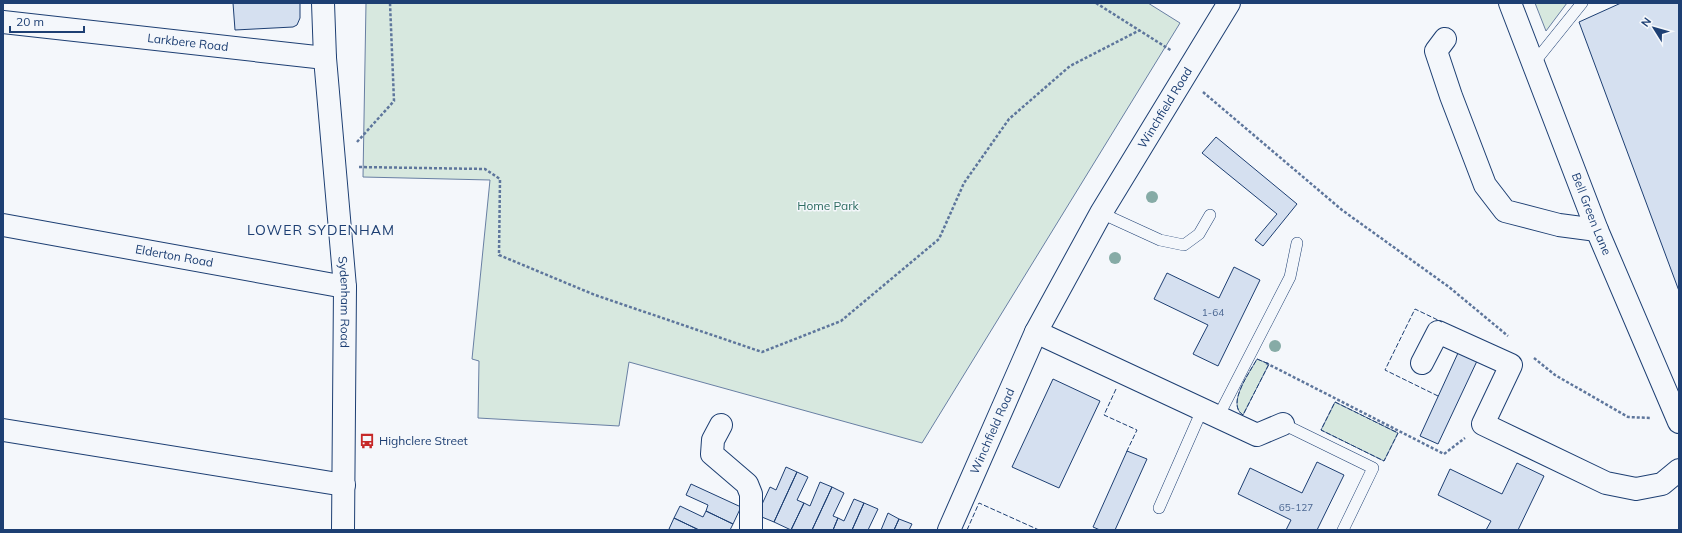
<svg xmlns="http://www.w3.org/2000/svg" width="1682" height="533" viewBox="0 0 1682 533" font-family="Mulish,sans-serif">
<rect width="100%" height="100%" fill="#f4f7fb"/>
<path fill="#d7e8df" stroke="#687fa3" d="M366 3H1148L1180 23 922 443 629 362 619 426 478 418 479 361 472 359 490 180 363 177Z
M1535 3H1567L1546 31Z
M1257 359 1269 364 1243 415C1226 404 1250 372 1257 359Z
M1335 402 1398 433 1384 461 1321 430Z"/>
<path fill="#d5e0f0" stroke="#1d3f73" d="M233 3H300V18L297 25 293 27 235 30Z
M1621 3H1679V291L1579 22Z
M1216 137 1297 204 1263 246 1255 240 1277 214 1202 153Z
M1234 267 1260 280 1218 366 1193 354 1208 325 1154 299 1167 273 1219 298Z
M1458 353 1477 361 1438 444 1420 436Z
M1053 379 1100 401 1059 488 1012 467Z
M1127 451 1147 459 1115 530H1100L1093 527Z
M1317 462 1344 475 1317 530H1286L1291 520 1238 494 1250 468 1302 493Z
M1517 463 1544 476 1518 530H1486L1491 521 1438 495 1450 469 1502 494Z
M786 467 797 472 774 522 757 515 770 487 776 490Z
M797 472 808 477 797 500 804 503 791 530 774 522Z
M820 482 832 487 812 530H791L804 503 810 506Z
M691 484 741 507 733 524 706 511 708 505 686 495Z
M832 487 844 493 833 516 838 518 833 530H812Z
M854 499 864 503 852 530H833L838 518 844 521Z
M864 503 878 509 868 530H852Z
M680 506 703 517 706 511 733 524 730 530H699L674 518Z
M888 513 899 519 894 530H881Z
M674 518 699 530H671L669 529Z
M899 519 912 524 909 530H894Z"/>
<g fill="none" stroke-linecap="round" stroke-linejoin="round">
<defs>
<path id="service" d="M1533 64 1582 3
M1101 213 1160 240 1184 245 1199 234 1210 215
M1218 417 1290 277 1297 243
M1283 424 1373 468 1343 530
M1159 508 1202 410"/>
<g id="minor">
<path id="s1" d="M3 22 325 58"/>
<path d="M1445 39 1436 51 1451 96 1485 185 1505 211 1559 225 1597 230"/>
<path id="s2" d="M3 225 345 287"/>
<path d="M1036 332 1257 435 1283 424"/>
<path d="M1422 363 1438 332 1511 365 1483 424 1606 483 1636 489 1662 484 1679 470"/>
<path d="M721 425 713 440 712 454 747 484 751 494V530"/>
<path d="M3 430 344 485"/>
<path id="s3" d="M949 530 1036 332 1101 213 1229 3"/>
</g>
<g id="tertiary">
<path id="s4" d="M1510 3 1597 230 1679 422"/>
</g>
<g id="primary">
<path id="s5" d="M323 3 325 58 345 287 343 530"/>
</g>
</defs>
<use href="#service" stroke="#1d3f73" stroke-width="12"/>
<use href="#minor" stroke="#1d3f73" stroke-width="24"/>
<use href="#tertiary" stroke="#1d3f73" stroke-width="24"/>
<use href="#primary" stroke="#1d3f73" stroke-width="24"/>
<path stroke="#5e769c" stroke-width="2.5" stroke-dasharray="3 2" stroke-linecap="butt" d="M1096 3 1172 51
M1203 92 1342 210 1449 287 1508 336
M357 142 394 101 390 3
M359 167 485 169 500 179 499 255 595 295 762 352 841 321 939 239 964 183 1009 119 1070 66 1140 30
M1534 358 1555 375 1628 417 1651 418
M1266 363 1444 454 1465 438"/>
<use href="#service" stroke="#f4f7fb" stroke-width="11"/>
<use href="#minor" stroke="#f4f7fb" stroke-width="22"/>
<use href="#tertiary" stroke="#f4f7fb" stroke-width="22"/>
<use href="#primary" stroke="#f4f7fb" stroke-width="22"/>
<path stroke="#1d3f73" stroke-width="1" stroke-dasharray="5 2" stroke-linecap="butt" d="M1257 359 1269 364 1243 415C1226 404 1250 372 1257 359Z
M1116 389 1104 415 1137 430 1126 453
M1438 396 1385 370 1415 309 1442 322
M1335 402 1398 433 1384 461 1321 430Z
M967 530 979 503 1039 530"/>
</g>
<g fill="#86aba6">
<circle cx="1152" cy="197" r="6"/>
<circle cx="1115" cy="258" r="6"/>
<circle cx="1275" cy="346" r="6"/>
</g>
<defs>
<symbol id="bus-bare" viewBox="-9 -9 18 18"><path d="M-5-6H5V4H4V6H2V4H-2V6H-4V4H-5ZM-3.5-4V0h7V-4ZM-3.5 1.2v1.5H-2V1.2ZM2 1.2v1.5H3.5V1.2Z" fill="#c62828" stroke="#f4f7fb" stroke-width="2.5" paint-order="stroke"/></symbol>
</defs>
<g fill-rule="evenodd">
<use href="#bus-bare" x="356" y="430" width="22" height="22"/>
</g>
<g text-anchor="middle" stroke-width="3" stroke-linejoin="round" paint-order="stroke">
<g font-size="10" fill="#4b6792">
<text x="1213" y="316">1-64</text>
<text x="1296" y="511">65-127</text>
</g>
<g font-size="12" fill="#1d3f73" stroke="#f4f7fb">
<text dy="4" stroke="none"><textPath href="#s1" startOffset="186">Larkbere Road</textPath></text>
<text dy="4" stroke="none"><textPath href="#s3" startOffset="475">Winchfield Road</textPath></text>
<text dy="4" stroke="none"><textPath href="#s4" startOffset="226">Bell Green Lane</textPath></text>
<text dy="4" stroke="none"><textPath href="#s2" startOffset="174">Elderton Road</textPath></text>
<text dy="4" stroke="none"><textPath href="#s5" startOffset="300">Sydenham Road</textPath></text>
<text dy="4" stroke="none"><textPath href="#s3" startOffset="108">Winchfield Road</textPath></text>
</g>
<g font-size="12" fill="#2c6c60" stroke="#f4f7fb">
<text x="828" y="210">Home Park</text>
</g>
<g font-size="12" fill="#1d3f73" stroke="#f4f7fb" text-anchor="start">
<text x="379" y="445">Highclere Street</text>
</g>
<g font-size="14" letter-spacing="1" fill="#1d3f73" stroke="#f4f7fb">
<text x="321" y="235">LOWER SYDENHAM</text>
</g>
</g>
<rect width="1682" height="533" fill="none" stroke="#1d3f73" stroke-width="8"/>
<g transform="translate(1654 28) rotate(307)" stroke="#f4f7fb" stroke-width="3" paint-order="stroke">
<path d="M0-3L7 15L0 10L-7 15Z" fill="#1d3f73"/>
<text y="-6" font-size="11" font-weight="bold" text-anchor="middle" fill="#1d3f73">N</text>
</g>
<path d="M10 26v6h74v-6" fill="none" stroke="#1d3f73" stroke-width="2"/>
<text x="16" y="26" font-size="12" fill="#1d3f73" stroke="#f4f7fb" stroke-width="3" paint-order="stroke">20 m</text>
</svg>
